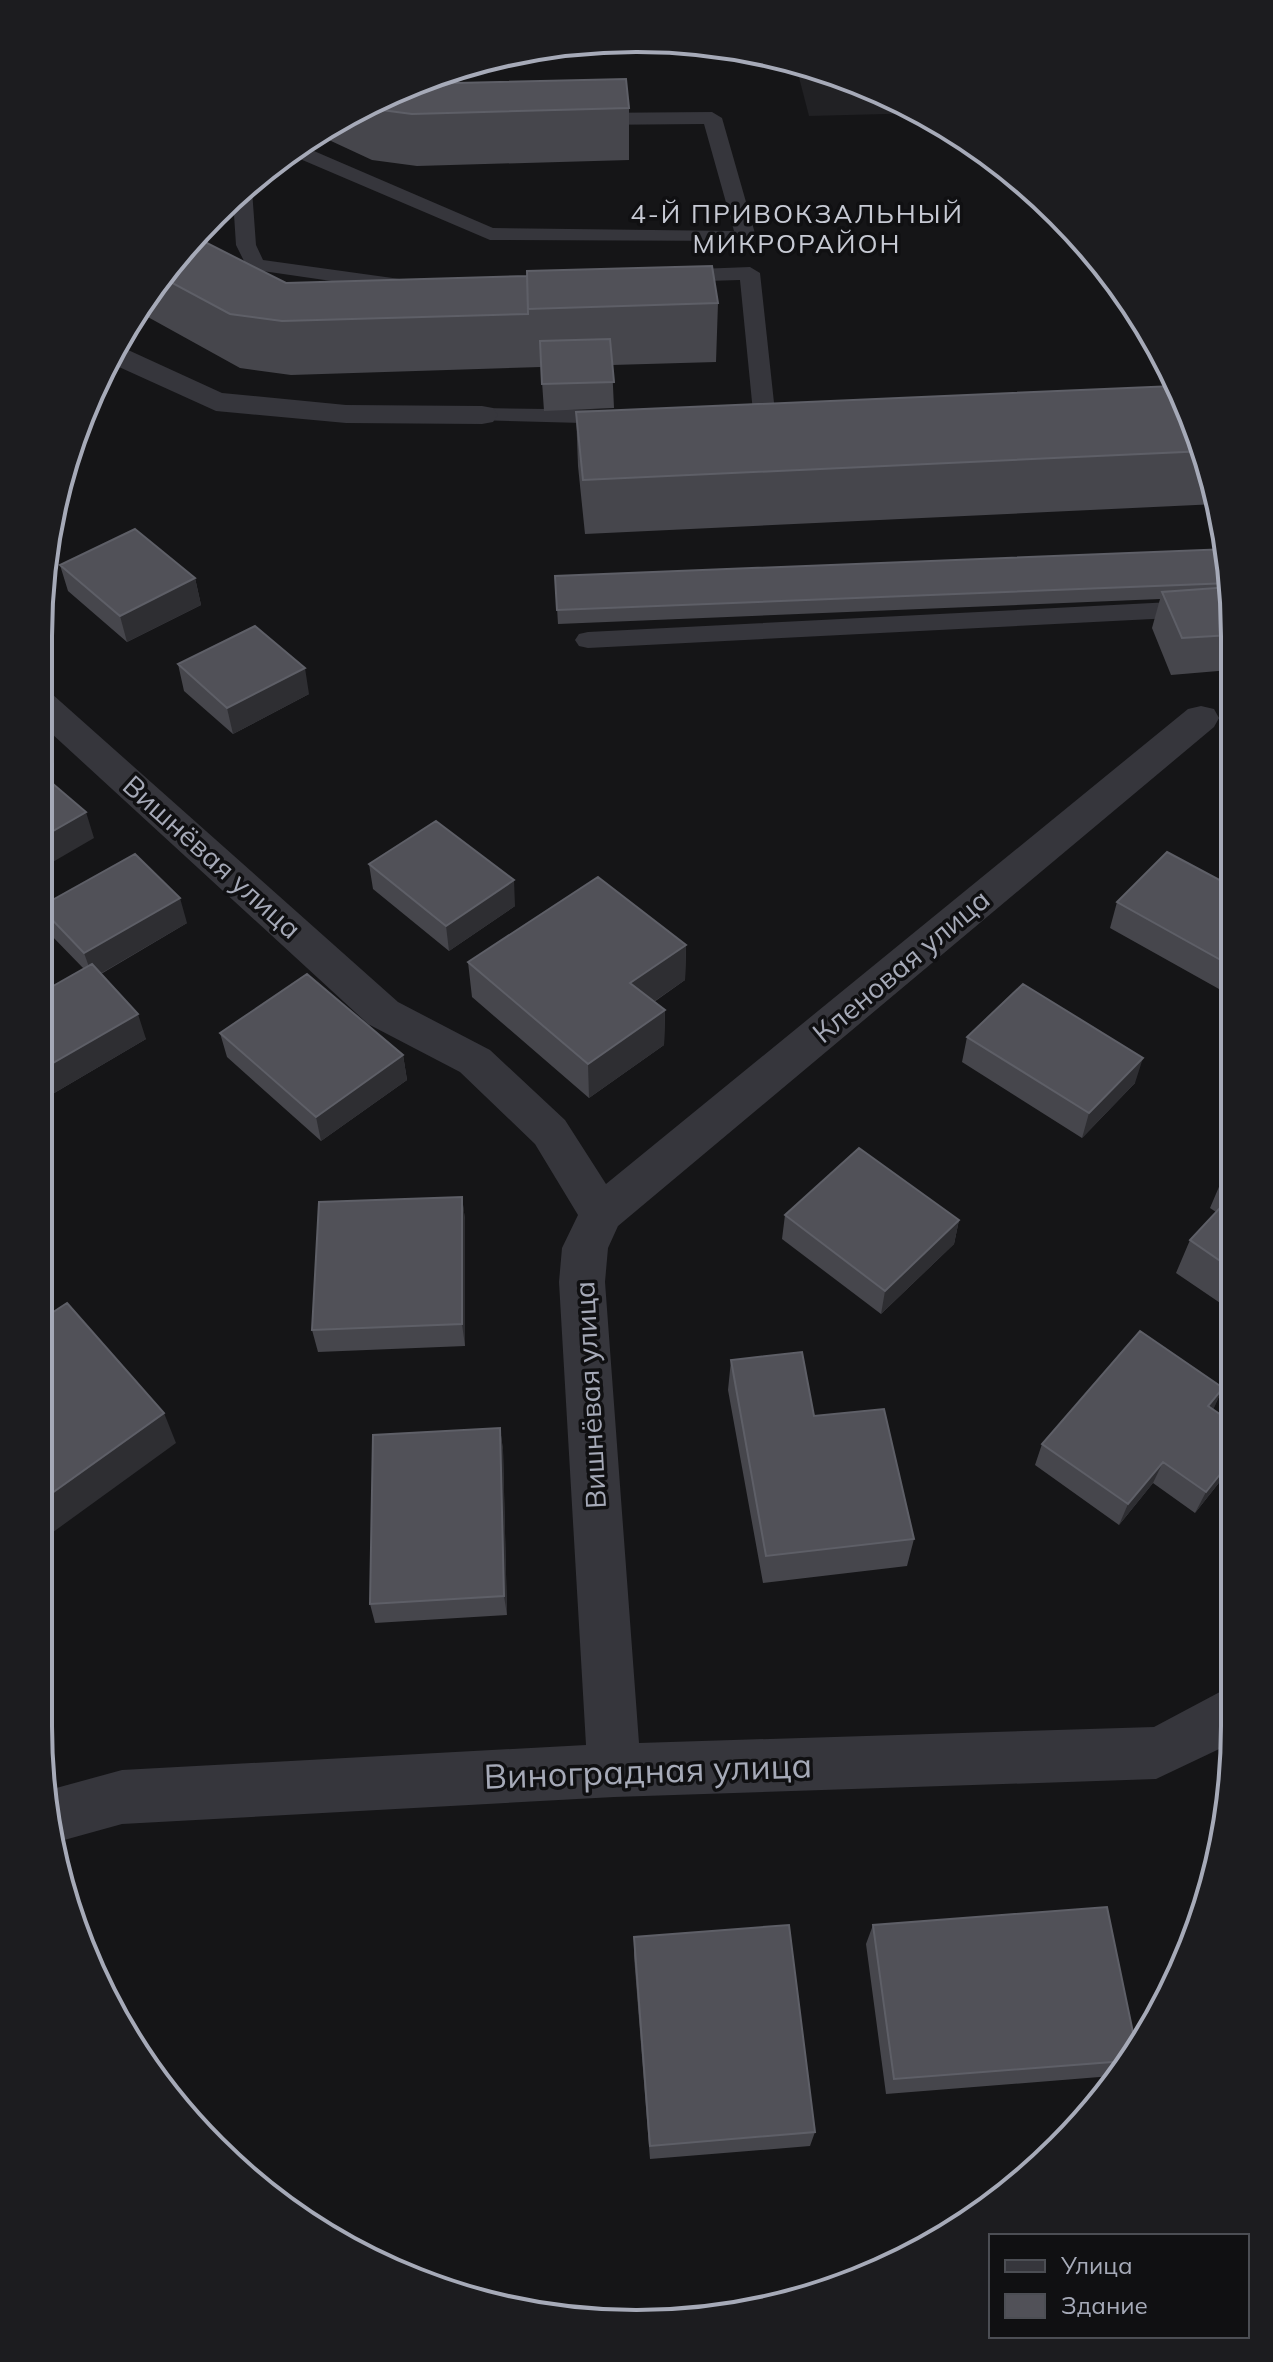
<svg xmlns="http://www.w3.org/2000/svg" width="1273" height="2362" viewBox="0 0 1273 2362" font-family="Mulish,sans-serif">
<rect width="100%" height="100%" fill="#151517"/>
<path fill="#212124" d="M795 62 828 70 925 113 809 116Z"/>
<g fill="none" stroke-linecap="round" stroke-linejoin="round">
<path fill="#36363c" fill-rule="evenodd" d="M597 39 618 40C610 48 589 49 581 42Z
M712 112 722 118 756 237 753 241 490 240 286 153 300 145 493 228 734 231 704 124 586 125 576 119 586 113Z
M247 185 252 190 256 245 263 260 414 281 425 287 414 293 248 269 236 245 233 199Z
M750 267 760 273 775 412 764 419 753 412 740 280 672 282 662 276 672 270Z
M482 408 620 410 631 417 620 424 474 420 471 415 474 410Z
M1230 599V615L588 648 579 646 575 640 579 634 588 632Z"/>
<path fill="#36363c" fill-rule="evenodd" d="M115 344 222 393 346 405 482 406 493 408 498 415 493 422 482 424 346 423 216 411 108 362Z
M39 690 52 694 398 1002 490 1050 565 1120 606 1184 1188 709 1201 706 1214 709 1219 718 1214 727 618 1226 608 1248 605 1282 639 1743 1154 1727 1233 1685 1234 1742 1156 1779 614 1797 122 1824 57 1842 49 1790 122 1770 586 1745 559 1282 562 1248 578 1215 535 1144 460 1072 368 1024 39 722Z"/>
</g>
<path fill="#46464c" d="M371 100 629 108V160L417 166 372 160 316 134Z
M186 242 286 283 718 303 716 362 612 365 614 408 544 411 541 367 291 375 240 368 137 311Z
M576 412 1203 444 1217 504 585 534 578 466Z
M1230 559V670L1171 675 1152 628 1160 599 558 624 555 576Z
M60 565 195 578 201 605 127 642 68 591Z
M178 664 309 694 233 734 184 691Z
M369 864 515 906 449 951 373 889Z
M1231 886V976L1219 989 1110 928 1117 902Z
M40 907 187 923 101 974 146 1039 39 1102V994L84 969 49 933Z
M686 945 685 980 654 1002 665 1010 664 1045 589 1098 472 997 468 962Z
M220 1033 403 1055 407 1080 321 1141 227 1057Z
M967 1037 1135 1083 1082 1138 962 1062Z
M1232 1167V1311L1176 1273 1190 1240 1216 1212 1210 1208 1224 1175Z
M462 1197 465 1220V1346L318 1352 312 1330Z
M785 1215 959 1220 954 1244 881 1314 782 1239Z
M731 1360 814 1416 914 1539 907 1566 763 1583 728 1390Z
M1223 1388 1213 1409 1233 1423V1465L1195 1513 1153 1483 1119 1525 1035 1465 1042 1444Z
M500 1428 503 1450 507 1615 375 1623 370 1604Z
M873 1925 1136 2047 1112 2076 886 2094 866 1944Z
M634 1937 815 2132 810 2146 650 2159 634 1956Z"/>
<path fill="#2e2e32" d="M195 578 201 605 127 642 120 616Z
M305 668 309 694 233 734 227 708Z
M86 812 94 838 39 870V839Z
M514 880 515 906 449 951 446 926Z
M180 898 187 923 93 978 84 953Z
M686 945 685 980 630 1018V983Z
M1231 961V976L1219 989 1228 964Z
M665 1010 664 1045 589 1098 588 1064Z
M138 1014 146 1039 39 1102V1071Z
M403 1055 407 1080 321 1141 316 1117Z
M1143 1058 1135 1083 1082 1138 1089 1113Z
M462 1197 465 1220V1346L462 1324Z
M959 1220 954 1244 881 1314 885 1291Z
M1223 1388 1213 1410 1208 1406Z
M164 1413 176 1443 38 1543V1503Z
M500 1428 503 1450 507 1615 504 1596Z
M1233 1458V1465L1195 1513 1206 1492Z
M1163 1462 1153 1483 1119 1525 1128 1504Z"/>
<path fill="#515158" stroke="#5e5f67" stroke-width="2" d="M626 79 629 108 412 114 366 108 361 106 371 100 413 84Z
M193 236 286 283 527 276 528 314 282 321 230 314 161 277 186 242Z
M712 266 718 303 528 309 527 271Z
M610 339 614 382 542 384 540 341Z
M1174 386 1203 444 1205 451 583 480 576 412Z
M135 529 195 578 120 616 60 565Z
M1228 549 1230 559V583L557 610 555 576Z
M1230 587V635L1182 638 1162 592Z
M255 626 305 668 227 708 178 664Z
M39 772 86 812 39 839Z
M436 821 514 880 446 926 369 864Z
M1167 852 1231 886V961L1228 964 1117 902Z
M135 854 180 898 84 953 40 907Z
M598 877 686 945 630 983 665 1010 588 1064 468 962Z
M92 964 138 1014 39 1071V994Z
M307 974 403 1055 316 1117 220 1033Z
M1023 984 1143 1058 1089 1113 967 1037Z
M859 1148 959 1220 885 1291 785 1215Z
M1232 1167V1180L1224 1175Z
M1232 1195V1269L1190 1240Z
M462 1197V1324L312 1330 319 1202Z
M67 1303 164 1413 38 1503V1322Z
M1140 1331 1223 1388 1208 1406 1233 1423V1458L1206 1492 1163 1462 1128 1504 1042 1444Z
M802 1352 814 1416 884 1409 914 1539 766 1556 731 1360Z
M500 1428 504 1596 370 1604 373 1435Z
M1107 1907 1136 2047 1125 2061 894 2079 873 1925Z
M789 1925 815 2132 650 2146 634 1937Z"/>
<g text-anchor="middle" stroke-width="7" stroke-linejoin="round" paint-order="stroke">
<g font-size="26" letter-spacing="2" fill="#c7cad4" stroke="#101012">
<text x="797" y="223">4-Й ПРИВОКЗАЛЬНЫЙ<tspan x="797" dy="30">МИКРОРАЙОН</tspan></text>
</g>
<g font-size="28" fill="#a6aab8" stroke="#101012">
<text transform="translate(212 857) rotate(42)" y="10">Вишнёвая улица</text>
<text transform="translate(901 966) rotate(-40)" y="10">Кленовая улица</text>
<text transform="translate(590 1395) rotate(-93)" y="10">Вишнёвая улица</text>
</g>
<g font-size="34" fill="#a6aab8" stroke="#101012">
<text transform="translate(648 1771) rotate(-2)" y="12">Виноградная улица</text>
</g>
</g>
<path d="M0 0H1273V2362H0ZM636 52H637A584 584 0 0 1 1221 636V1726A584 584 0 0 1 637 2310H636A584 584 0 0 1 52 1726V636A584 584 0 0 1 636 52Z" fill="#1c1c1f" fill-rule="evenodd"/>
<path fill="none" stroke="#a6aab8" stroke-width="4" d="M636 52H637A584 584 0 0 1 1221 636V1726A584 584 0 0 1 637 2310H636A584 584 0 0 1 52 1726V636A584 584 0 0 1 636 52Z"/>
<rect x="989" y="2234" width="260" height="104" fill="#101012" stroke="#4c4e54" stroke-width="2"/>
<rect x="1005" y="2260" width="40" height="12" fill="#36363c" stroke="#4c4e54" stroke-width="2"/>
<text x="1061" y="2274" font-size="24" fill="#a6aab8">Улица</text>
<rect x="1005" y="2294" width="40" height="24" fill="#515158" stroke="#4c4e54" stroke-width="2"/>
<text x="1061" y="2314" font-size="24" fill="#a6aab8">Здание</text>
</svg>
